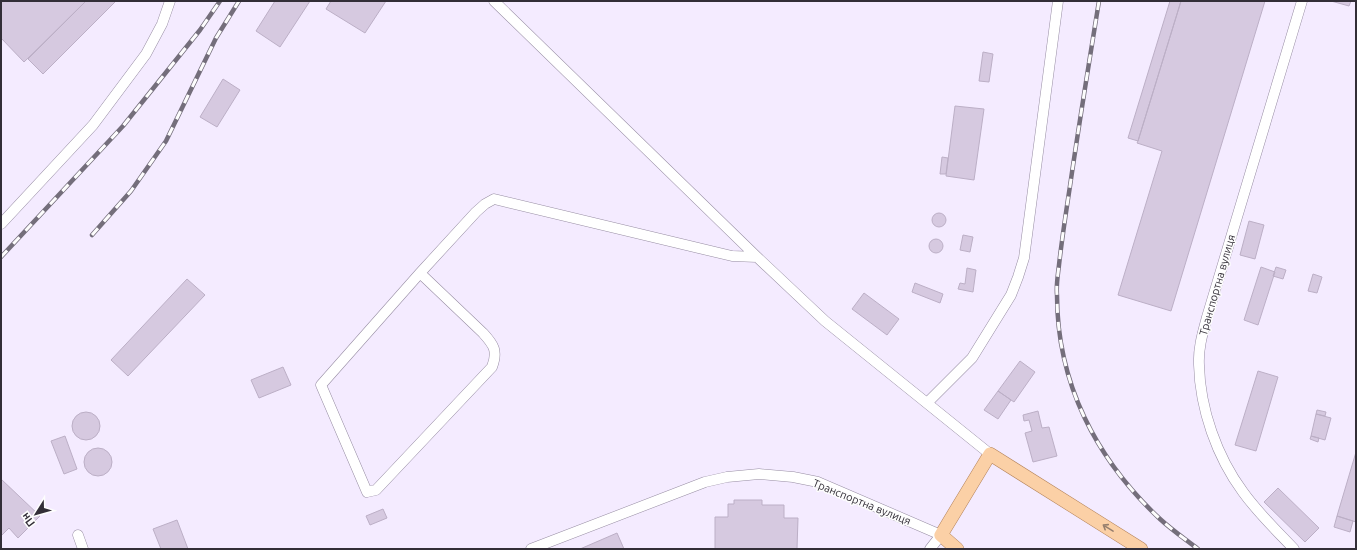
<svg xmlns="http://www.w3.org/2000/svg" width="1357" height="550" viewBox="0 0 1357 550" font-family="Ubuntu,sans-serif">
<rect width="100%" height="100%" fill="#f4ebff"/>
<path fill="#d6c9e0" stroke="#bcafc6" d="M1 1H86L24 62 1 38Z
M86 1H116L43 74 28 59Z
M275 1H310L280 47 256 31Z
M331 1H386L365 33 326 9Z
M1170 1H1181L1138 141 1128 138Z
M1181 1H1265L1171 311 1118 295 1162 151 1137 143 1138 141Z
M1331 1H1351L1349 6Z
M983 52 993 54 989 82 979 81Z
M223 79 240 90 217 127 200 117Z
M955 106 984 109 974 180 946 176Z
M942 157 948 158 946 174H940Z
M932 220a7 7 0 1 1 14 0a7 7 0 1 1-14 0Z
M1249 221 1264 225 1255 259 1240 255Z
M963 235 973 237 970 252 960 250Z
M929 246a7 7 0 1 1 14 0a7 7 0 1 1-14 0Z
M1261 267 1275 272 1258 325 1244 320Z
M1276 267 1286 270 1283 279 1273 276Z
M967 268 976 270 973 292 958 289 960 283 965 284Z
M1313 274 1322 277 1317 293 1308 291Z
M187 279 205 295 128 376 111 360Z
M915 283 943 294 940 303 912 292Z
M864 293 899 319 887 335 852 309Z
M1020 361 1035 372 1014 402 998 391Z
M283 367 291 385 259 398 251 380Z
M1258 371 1278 377 1256 451 1235 445Z
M998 391 1011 400 998 419 984 410Z
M1317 410 1326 412 1325 416 1316 414Z
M1038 411 1042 428 1049 427 1057 456 1033 462 1025 433 1032 431 1029 420 1024 421 1023 415Z
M72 426a14 14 0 1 1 28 0a14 14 0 1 1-28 0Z
M1316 414 1331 418 1325 440 1311 436Z
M65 436 77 469 64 474 51 441Z
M1311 436 1319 438 1318 442 1310 439Z
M84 462a14 14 0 1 1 28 0a14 14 0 1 1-28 0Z
M1356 452V522L1337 516Z
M1 479 40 516 18 538 9 528 1 536Z
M1278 488 1319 528 1305 542 1264 502Z
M734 500H762V505H784V518H798L797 549H715V517H728V504H734Z
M383 509 387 518 370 525 366 516Z
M1337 516 1353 521 1350 532 1334 527Z
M177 520 188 549H161L153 529Z
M617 533 624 549H580Z"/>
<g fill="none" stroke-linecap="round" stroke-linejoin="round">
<defs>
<path id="minor" d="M494 1 757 257 825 321 990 454
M1 224 93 125 146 54 162 24 170 1
M420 273 483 333C494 345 498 351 492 367L376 490 367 492 321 385 420 273 476 212 485 204 494 199 732 256 757 257
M927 403 972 358 1011 295 1018 277 1024 258 1058 1
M78 535 83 549
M531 549 705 482 727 477 759 474 793 477 818 482 941 535 930 549
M1294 549C1277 531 1258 513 1243 492 1217 457 1200 409 1199 365 1198 348 1203 332 1207 317L1302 1"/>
<path id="major" d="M957 549 941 535 990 454 1141 549"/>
</defs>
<use href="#minor" stroke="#978da3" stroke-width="11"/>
<use href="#major" stroke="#b38259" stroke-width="14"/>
<use href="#minor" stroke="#fff" stroke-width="10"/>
<use href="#major" stroke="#fbd0a6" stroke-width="13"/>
<defs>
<path id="rail" d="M1099 1C1089 63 1079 124 1070 186 1066 212 1062 238 1059 265 1058 274 1056 285 1057 295 1057 383 1096 459 1160 519 1172 530 1185 539 1198 549
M92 235 131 191 166 141 216 38 239 1
M1 257 123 126 200 30 220 1"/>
</defs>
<use href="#rail" stroke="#746e7b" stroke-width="4.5"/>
<use href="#rail" stroke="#fdfdfd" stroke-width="3" stroke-dasharray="9" stroke-linecap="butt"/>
</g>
<defs><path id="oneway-shaft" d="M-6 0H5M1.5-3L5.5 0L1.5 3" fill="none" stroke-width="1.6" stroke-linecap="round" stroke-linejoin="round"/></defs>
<use stroke="#967f6e" href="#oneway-shaft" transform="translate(1108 528) rotate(-148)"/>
<g text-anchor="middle" stroke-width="3" stroke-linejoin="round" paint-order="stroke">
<g font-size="11" fill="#322e37" stroke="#fdfdfd">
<text transform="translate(1217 285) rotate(-74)" y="4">Транспортна вулиця</text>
<text transform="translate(862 502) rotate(22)" y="4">Транспортна вулиця</text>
</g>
</g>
<rect width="1357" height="550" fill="none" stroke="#322e37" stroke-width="4"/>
<g transform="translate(36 514) rotate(233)" stroke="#fdfdfd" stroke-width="3" paint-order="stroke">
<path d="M0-3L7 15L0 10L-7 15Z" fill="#322e37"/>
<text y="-6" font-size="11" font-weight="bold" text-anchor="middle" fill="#322e37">Пн</text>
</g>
</svg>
